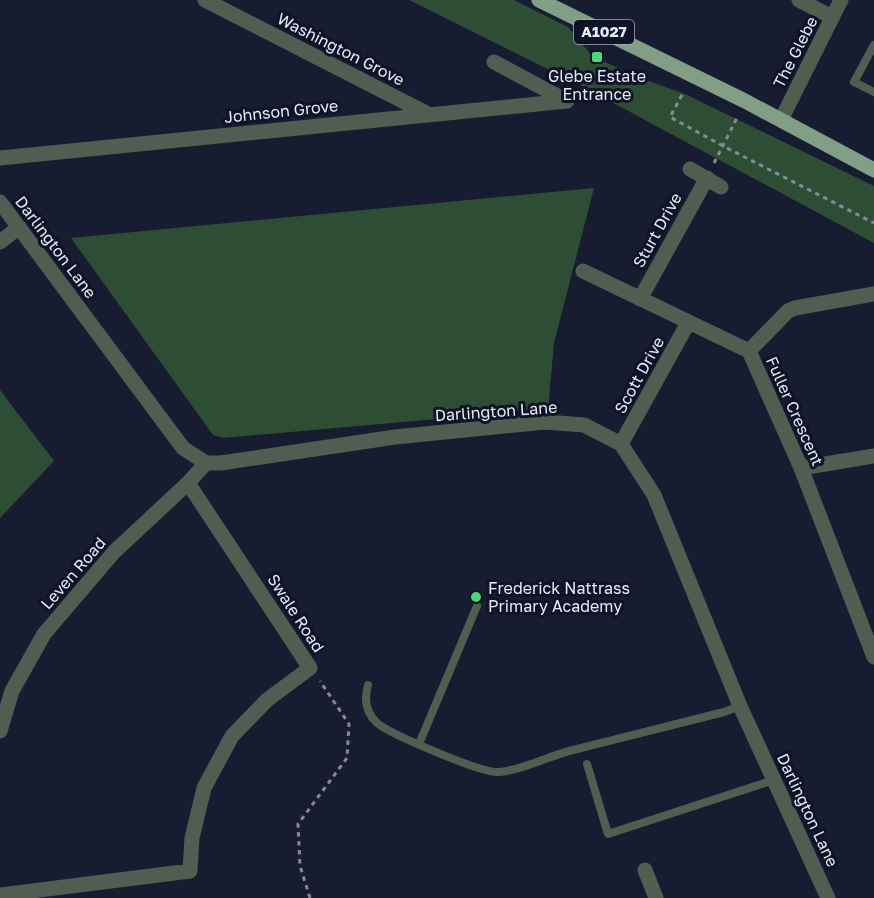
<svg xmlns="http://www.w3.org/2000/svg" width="874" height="898" viewBox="0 0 874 898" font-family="'Golos Text',sans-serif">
<rect width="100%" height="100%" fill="#181c30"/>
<path fill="#2d4e35" d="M409 0H514L568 27 592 56 640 78 685 94 874 186V243L578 84Z
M594 188 554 343 548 409 223 438 213 435 71 238Z
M0 390 54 461 0 518Z"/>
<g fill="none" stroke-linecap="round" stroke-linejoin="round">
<path stroke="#85899a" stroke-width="3" stroke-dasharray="4.5 4.5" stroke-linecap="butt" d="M682 95 670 117 723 146 874 223
M714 163 738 116
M310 898 300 866 298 824 347 758 349 724 320 681"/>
<path stroke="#505e52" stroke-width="8" d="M874 45 854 82 874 92
M368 685C364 699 365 712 377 723 390 734 483 774 499 772 524 770 548 756 573 750 623 737 673 725 724 712L740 706
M419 744 477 606
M587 764 608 834 774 780"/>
<path stroke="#505e52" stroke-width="15" d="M205 0 428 114
M799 0 832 17
M494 62 567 101V99
M781 120 841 0
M0 158 567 101
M690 169 721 187
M0 202 183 448 206 463H221L395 437 545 422 584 425 621 444 654 495 740 706 828 898
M0 242 19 227
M583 271 749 351 801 468 874 657
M640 299 707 178
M749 351 788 311 795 308 874 294
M621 444 688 323
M801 468 874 456
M0 731 12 691 44 634 114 552 188 483 206 463
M645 870 656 898
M0 895 190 871 192 838 204 788 232 736 267 700 310 668 188 483"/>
<path stroke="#819f87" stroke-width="15" d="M539 0 745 101 874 170"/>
</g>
<g fill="#4bd677" stroke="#0f1326" stroke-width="2">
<rect x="591" y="51" width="12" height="12" rx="3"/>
<circle cx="476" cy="597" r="6"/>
</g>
<g text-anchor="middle" stroke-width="6" stroke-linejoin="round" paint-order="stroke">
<rect fill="#0f1326" stroke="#a6aab9" stroke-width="1.5" x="574" y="20" width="60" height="24" rx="4.5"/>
<g font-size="15" font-weight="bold" fill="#e6eaf8">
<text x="604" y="37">A1027</text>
</g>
<g font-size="16" fill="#e6eaf8" stroke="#0f1326">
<text transform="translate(341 49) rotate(27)" y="6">Washington Grove</text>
<text transform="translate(795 52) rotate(-63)" y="6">The Glebe</text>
<text transform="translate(281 111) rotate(-6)" y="6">Johnson Grove</text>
<text transform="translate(657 230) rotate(-61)" y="6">Sturt Drive</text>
<text transform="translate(56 247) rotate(53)" y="6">Darlington Lane</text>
<text transform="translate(639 375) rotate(-61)" y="6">Scott Drive</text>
<text transform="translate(496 411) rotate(-4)" y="6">Darlington Lane</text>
<text transform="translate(795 411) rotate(66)" y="6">Fuller Crescent</text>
<text transform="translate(73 573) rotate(-49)" y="6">Leven Road</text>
<text transform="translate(296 613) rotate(57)" y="6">Swale Road</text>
<text transform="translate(808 810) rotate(65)" y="6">Darlington Lane</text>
</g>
<g font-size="16" fill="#e6eaf8" stroke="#0f1326">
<text x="597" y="82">Glebe Estate<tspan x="597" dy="18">Entrance</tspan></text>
<text x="488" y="594" text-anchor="start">Frederick Nattrass<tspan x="488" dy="18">Primary Academy</tspan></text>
</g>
</g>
</svg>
